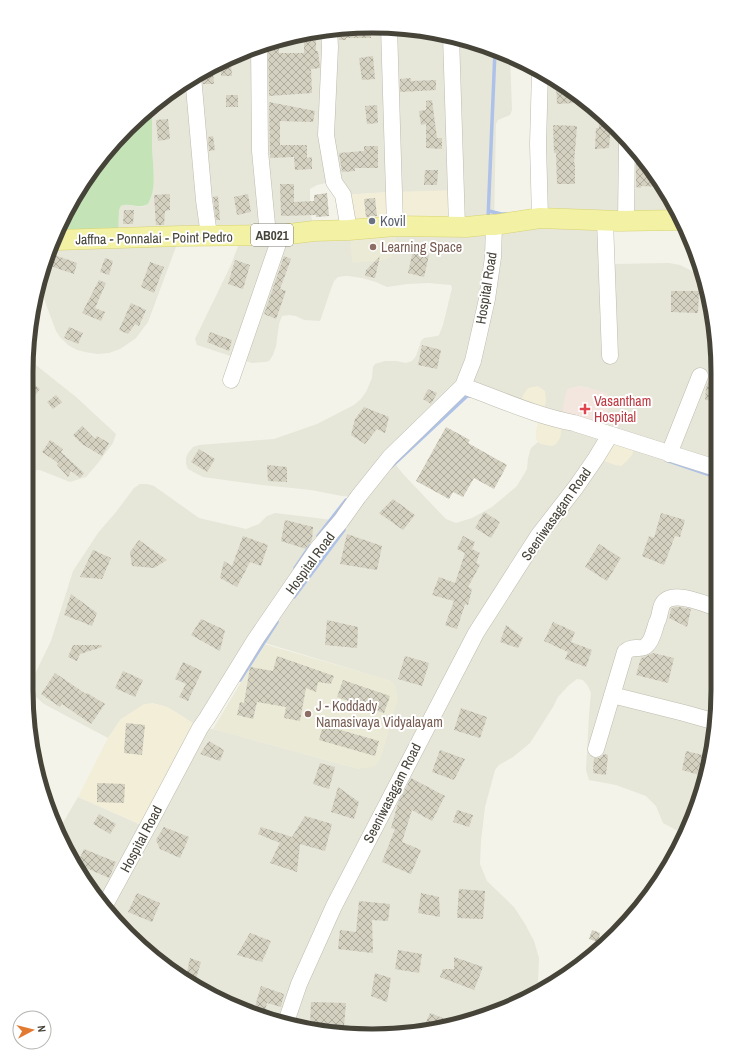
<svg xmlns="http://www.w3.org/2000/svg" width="744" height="1062" viewBox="0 0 744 1062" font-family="'Archivo Narrow',sans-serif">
<defs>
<pattern id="building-cross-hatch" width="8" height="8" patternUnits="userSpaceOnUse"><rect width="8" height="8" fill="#d4d1c1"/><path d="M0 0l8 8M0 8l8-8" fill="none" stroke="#aeab9e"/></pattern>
</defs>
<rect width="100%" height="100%" fill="#f3f3ea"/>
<path fill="#e6e6d9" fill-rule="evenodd" d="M394 27 461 38 510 56 512 110 510 115 498 120 496 124 494 225 540 217V71L582 97 632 144 683 220 609 221 612 264 669 263 680 265 690 270 697 275 701 279 715 327 717 712 706 779 685 835 663 823 656 806 646 796 616 785 589 780 586 770 589 715 591 693 588 686 583 680 577 679 569 685 558 697 553 707 530 743 513 757 499 765 495 770 485 807 481 841 480 864 487 881 514 907 525 924 534 941 539 958 538 982 539 991 525 1000 417 1033H327L239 1010 144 950 84 882 60 828 78 797 148 828 200 728 179 714 167 707 152 703 121 719 108 738 44 704 34 695 32 688V683L33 678 51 641 73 571 98 533 116 512 134 488 140 484H147L154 486 199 518 246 529 259 524 267 516 275 513 341 521 357 497 342 496 311 490 262 485 203 477 188 469 186 464V458L188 453 193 447 199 445 274 439 317 424 354 405 361 399 366 392 372 378 373 367 375 364 385 361H396L406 363 412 361 416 356 421 341 424 338 437 336 439 335 443 325 452 288 451 285 428 283 407 284 387 287 376 282 362 278 349 276H344L338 277 334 281 332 286 320 321 304 320 296 316 289 315 282 316 279 324 276 346 273 355 269 361 265 362 252 363 197 345 195 339 230 267 242 236H180L148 322 136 338 129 343 120 349 109 353 98 354 85 352 77 350 68 345 60 337 56 331 47 307 42 292 39 288 57 240 118 238 119 210 121 206 124 204 135 206 142 207 148 204 151 198 154 176 152 150V106L176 89 194 87 199 72 261 44 327 29ZM326 183H334L343 195 389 192 349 230 314 231 310 210V189L317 185ZM463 386 520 407 561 434 541 444 538 442 531 448 528 458 527 469 517 486 492 507 472 518 456 523 446 519 442 515 403 474 390 457ZM579 386 589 388 610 404 606 412 562 420 565 397 568 389ZM255 640 391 681 359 769 213 729 200 728Z
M27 358 76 397 116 434 113 443 98 463 86 477 70 482 40 470 26 471V372Z"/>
<path fill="#f2eed8" d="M456 190 457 226 349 230 343 195 389 192Z
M538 386 545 391 546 402 542 414 561 420V434L559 440 555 445 552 446 546 445 541 444 536 440V431L538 421 520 407 523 395 528 388Z
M610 435 636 443 632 455 627 461 621 466 615 465 596 458Z
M152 703 167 707 179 714 200 728 142 825 78 797 108 738 121 719 144 704Z"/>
<path fill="#ebead6" d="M349 230 396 234V243L392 257 384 260 376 261 352 263Z
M264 644 385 679 391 681 396 686 398 699 381 758 377 764 373 767 359 769 213 729Z"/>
<path fill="#f2e6df" d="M579 386 600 391 607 394 610 399V404L601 431 561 420 565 397 568 389Z"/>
<path fill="#c4e3b7" d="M152 106C152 120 152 135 152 149 153 166 157 189 148 204 138 210 130 202 121 206L119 210 118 238 57 240 72 199 144 112Z"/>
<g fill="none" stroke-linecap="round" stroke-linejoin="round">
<path stroke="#adc1e9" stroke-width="3.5" d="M489 211 501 214H506
M488 219 495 50
M666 460 716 477
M391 467 467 396H470
M318 536 346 500
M295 568 310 546
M294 597 344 530
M240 680 277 622"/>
</g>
<path fill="url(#building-cross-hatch)" d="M371 28V38H346V40H339L338 29Z
M316 32V51H318L320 68 311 69 312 93 269 96 268 43 279 40V53H304V34Z
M373 56 375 79 362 80 359 58Z
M231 65 232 76H221V66Z
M201 71H213L214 84H203Z
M411 78V81L436 80V90L400 92V79Z
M556 81 573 92 574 103 557 104Z
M226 95H238V107H226Z
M432 100 437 138H442V149L426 148V124L421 125 419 111 426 110V101Z
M269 102 315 111 313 122 280 121V145H307V158L312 157V169L295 170 294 157 270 158Z
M377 105 378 123 367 124 365 106Z
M598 112 611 124 609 148 595 149 596 128H599Z
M168 119 170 139 158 141 156 120Z
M553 125 577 126 574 163H575V184H557L556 153H554Z
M213 136 215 150 209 151 208 137Z
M364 146H378V168H355V171L342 172 339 153 364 151Z
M636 150 643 161 661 187 641 186V188L636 187Z
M425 170H438L437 185H424Z
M280 184H294V202L314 201V195L327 193 329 216 316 217V215L281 216Z
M170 194V210L165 211 164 225H156L154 195Z
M248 194 251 212 237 215 234 197Z
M218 196 220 220H216L213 197Z
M375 198 377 216 366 217 364 199Z
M124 210H134L133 224H123Z
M413 251 429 255 424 277 408 273Z
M52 254 77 263 74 274 47 265Z
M284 256 291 259 280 289 286 291 276 319 264 314Z
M380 256 375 278 365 276 366 270Z
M105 258 113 261 109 275 100 272Z
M235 260 250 265 243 289 228 284Z
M150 262 164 267 154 293 141 287Z
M99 280 106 283 95 308 105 312 101 321 82 313Z
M671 291H699L698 313 671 312Z
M131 303 146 310 139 326 135 324 128 334 119 330Z
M69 327 83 333 78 344 64 338Z
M210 332 232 340 229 351 207 342Z
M422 345 441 350 437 369 418 365Z
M26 378 40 389 32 399 26 394Z
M708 382H715V401L705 400 706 388Z
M428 389 437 393 431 404 423 399Z
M56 395 62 402 53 409 47 402Z
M364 407 389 417 385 433 377 429 365 444 351 435 355 419Z
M82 426 95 439 97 436 109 443 102 456 82 444 73 435Z
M446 427 470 440 468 443 507 465 494 489 474 478 463 497 453 492 449 499 416 481Z
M50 440 63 449 61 452 84 473 80 478 71 471 68 477 57 465 58 463 42 452Z
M199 449 215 459 207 472 191 462Z
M267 465 287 467V482L268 481Z
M393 499 415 515 403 530 379 513Z
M484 512 500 522 491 538 475 528Z
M661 513 685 520 680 537 675 536 664 565 642 556 649 536 654 538Z
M285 520 313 527 312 540 306 549 281 541Z
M347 534 382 546 377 570 340 564Z
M243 536 268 545 261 566 250 562 237 587 220 578 224 561 232 566Z
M463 536 475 542 472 549 480 553 476 563 480 565 468 587 472 589 468 605 465 604 457 629 445 625 454 601 432 595 439 577 455 583 465 553 457 549Z
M139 540 167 560 154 568 132 566 130 552Z
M599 544 621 558 607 581 585 567Z
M93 550 111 558 102 579 80 577Z
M71 594 97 613 92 626 64 615Z
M675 607H679L691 609 687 627 669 618 671 609Z
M201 619 225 630 220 651 191 635Z
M327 620 358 627 357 648 325 645Z
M553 622 575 632 571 642 592 650 586 667 565 659 568 652 544 641Z
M506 625 523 638 518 648 500 642Z
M73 645H101L102 647 80 654 77 661 68 657Z
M653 653 674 658 668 683 636 675 641 658 647 656Z
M277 656 334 676 331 684 318 682 316 692 306 688 300 721 284 718 286 707 257 702 253 719 237 715 240 702 244 703 250 667 273 671Z
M405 656 429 663 422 686 398 679Z
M183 662 202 671 188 701 179 697 186 684 175 679Z
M123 671 143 680 135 697 115 688Z
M55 673 86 694 87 693 105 704 91 724 62 704 60 707 41 694Z
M343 680 390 696 384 713 337 697Z
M461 708 487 717 480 738 454 730Z
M126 723 145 725 142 755 124 753Z
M323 725 379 741 375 756 319 740Z
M209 741 224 750 220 761 200 754Z
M440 750 465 759 454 780 432 772Z
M686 751 707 756 703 776 682 770Z
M604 754 608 755 606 775 593 773 594 758H599L602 756Z
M320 763 335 767 329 789 313 784Z
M411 778 445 796 432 821 412 810 402 842 421 850 411 874 382 862 395 829 391 828 398 803Z
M97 783 125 784 124 803 97 802Z
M338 787 359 802 354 819 331 812Z
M457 810 473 815 469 827 453 822Z
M99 814 116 824 110 834 93 824Z
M305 816 332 824 325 851 300 844 297 872 270 863 280 843 258 834 261 827 292 837Z
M164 827 189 837 180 858 160 849 156 840Z
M84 849 116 862 109 878 77 864Z
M459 889 485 891 483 919 457 918Z
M137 893 160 903 152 922 128 912Z
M421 893 439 897 440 917 418 913Z
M359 901 390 904 388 921 372 920 373 953 338 949 340 930 356 932Z
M592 930 600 933 598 942 589 939Z
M250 933 271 941 262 962 237 955Z
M398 950 422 954 419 973 395 969Z
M454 957 483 967 474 990 440 977 443 969H454Z
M190 958 201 962 195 982 186 977Z
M375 973 391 978 387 1002 371 996Z
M261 986 284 994 281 1007 267 1003 264 1016 253 1013Z
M311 1002 346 1003 344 1026H310Z
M430 1013 453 1022 422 1032Z"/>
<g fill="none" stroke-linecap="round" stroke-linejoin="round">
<defs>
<path id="minor" d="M389 27 395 226
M329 29 330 47 326 135 334 182 343 195 349 230
M451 36 457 226
M259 45 260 151 268 235
M193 76 204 200 209 235
M540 218 538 144 540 71
M605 221 610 356
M626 221 627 139
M231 380 281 235
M463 386C500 399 536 416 574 423L716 468
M669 454 700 376
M612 695 684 713 716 722
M596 749 625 652C627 651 628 649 630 649 636 646 642 651 647 645 652 641 654 631 656 625 656 623 657 622 658 620 660 615 660 610 662 605 671 588 704 604 717 608
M105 905 147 828 200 728 207 718 255 640 318 548 341 521 358 497 390 457 463 386 473 361 487 299 493 257 494 225
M286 1022 299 984 334 906 476 633 538 536 576 487 596 458 610 435"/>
<path id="major" d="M57 240 180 236 281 235 314 231 349 230 395 226 466 227 486 225H494L540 218 619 221 683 220"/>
</defs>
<use href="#minor" stroke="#bebcad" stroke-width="17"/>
<use href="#major" stroke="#d7d374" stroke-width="21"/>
<use href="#minor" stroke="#fff" stroke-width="16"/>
<use href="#major" stroke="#f3f1a3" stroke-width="20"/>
</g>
<circle fill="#6b7280" stroke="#fff" stroke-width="1.5" cx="372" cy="221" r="4"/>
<g fill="#8d6e63" stroke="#fff" stroke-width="1.5">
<circle cx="373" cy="247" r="4"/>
<circle cx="308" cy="714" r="4"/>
</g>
<path fill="#e0444e" stroke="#fff" stroke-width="1.5" d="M583 403h4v4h4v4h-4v4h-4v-4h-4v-4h4z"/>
<g text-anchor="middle" stroke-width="4" stroke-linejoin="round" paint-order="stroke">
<rect fill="#fff" stroke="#7e7c74" stroke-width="1" x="251" y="224" width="42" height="22" rx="3"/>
<g font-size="13" font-weight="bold" fill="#464439">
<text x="272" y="240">AB021</text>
</g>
<g font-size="14" fill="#5b616d" stroke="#fff" text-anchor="start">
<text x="380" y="226">Kovil</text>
</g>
<g font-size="14" fill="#464439" stroke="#fff">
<text transform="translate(154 238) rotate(-1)" y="5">Jaffna - Ponnalai - Point Pedro</text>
<text transform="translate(486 288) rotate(-81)" y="5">Hospital Road</text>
<text transform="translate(556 514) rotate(-55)" y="5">Seeniwasagam Road</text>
<text transform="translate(310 563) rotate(-54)" y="5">Hospital Road</text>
<text transform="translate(392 793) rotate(-63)" y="5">Seeniwasagam Road</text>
<text transform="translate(141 839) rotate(-62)" y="5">Hospital Road</text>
</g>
<g font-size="14" fill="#785e54" stroke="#fff" text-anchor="start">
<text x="381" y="252">Learning Space</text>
<text x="316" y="711">J - Koddady<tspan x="316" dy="16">Namasivaya Vidyalayam</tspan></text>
</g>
<g font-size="14" fill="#be3a42" stroke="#fff" text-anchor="start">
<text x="594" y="406">Vasantham<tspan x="594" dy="16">Hospital</tspan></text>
</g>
</g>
<path d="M0 0H744V1062H0ZM372 33H372A339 339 0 0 1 711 372V690A339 339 0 0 1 372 1029H372A339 339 0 0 1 33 690V372A339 339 0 0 1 372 33Z" fill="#fff" fill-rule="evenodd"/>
<path fill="none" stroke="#464439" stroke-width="5" d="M372 33H372A339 339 0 0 1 711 372V690A339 339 0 0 1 372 1029H372A339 339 0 0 1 33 690V372A339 339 0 0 1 372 33Z"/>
<g transform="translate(32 1030) rotate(83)"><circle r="19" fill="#ffffff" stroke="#b5b4b0"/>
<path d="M0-3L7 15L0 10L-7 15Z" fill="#e27a32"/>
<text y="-6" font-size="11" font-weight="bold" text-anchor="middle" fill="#464439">N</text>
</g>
</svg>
